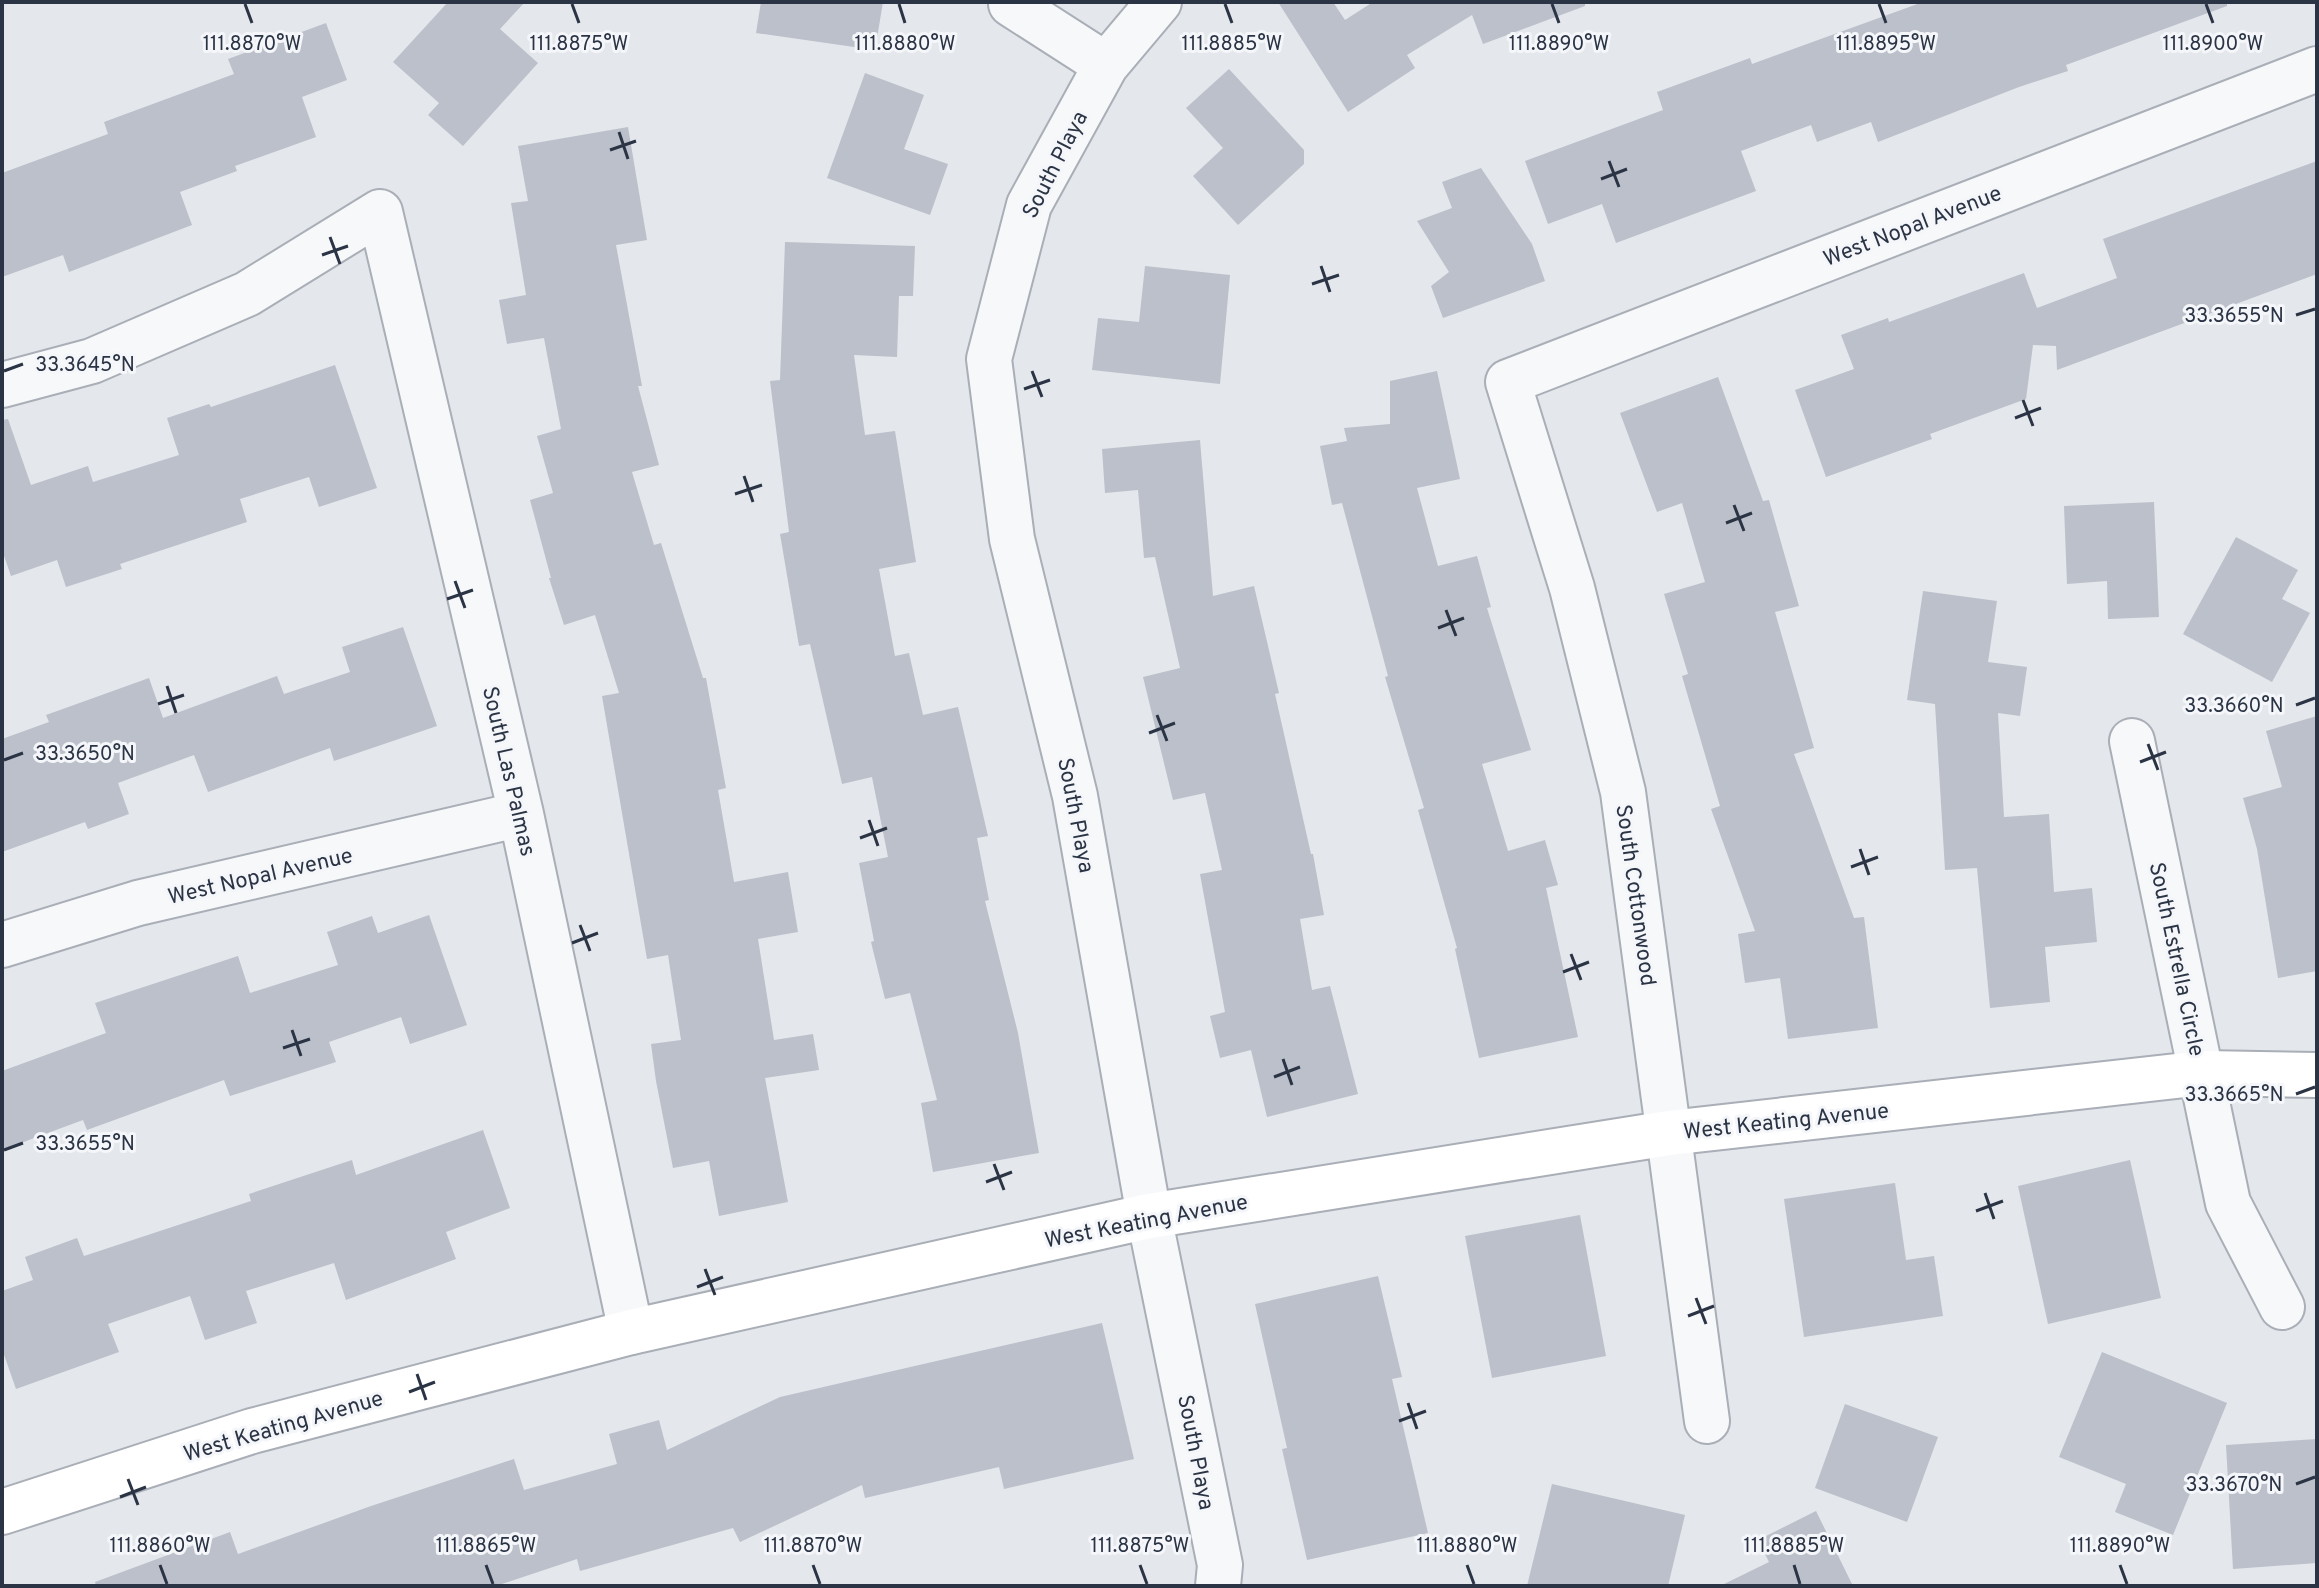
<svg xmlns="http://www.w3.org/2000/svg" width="2319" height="1588" viewBox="0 0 2319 1588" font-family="Overpass,sans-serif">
<rect width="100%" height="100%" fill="#e4e7ec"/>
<path fill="#bbc0ca" d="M448 2H525L500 29 538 63 463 146 428 115 439 103 393 62Z
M761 2H883L875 50 756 33Z
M1278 2H1333L1345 20 1373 2H1585V6L1483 44 1472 15 1407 55 1415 68 1348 112Z
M1923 2H2227V6L2066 65 2068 71 2019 87 1878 142 1871 122 1817 142 1811 125 1741 151 1756 191 1616 243 1602 204 1548 224 1525 161 1663 110 1657 92 1750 58 1752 64Z
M326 23 347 80 302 97 316 137 235 166 237 171 180 192 192 225 69 272 63 255 2 277V173L108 134 104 122 234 74 228 59Z
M1229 69 1304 150V164L1238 225 1193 176 1223 148 1186 108Z
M865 73 924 95 904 149 948 164 930 215 827 178Z
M628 127 647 240 616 245 642 386H638L659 465 632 472 654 545 661 543 703 678H706L726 788 718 790 734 882 788 872 798 932 758 939 774 1040 813 1034 819 1070 765 1078 788 1202 719 1216 709 1161 673 1168 656 1081 651 1044 681 1040 668 955 647 959 602 696 619 693 595 615 564 625 549 578H551L530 500 553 493 537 436 561 429 544 338 507 344 499 300 526 295 511 203 528 201 518 146Z
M2317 161V274L2057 370 2056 346 2033 345 2026 399 1930 434 1932 439 1826 477 1795 390 1854 369 1841 335 1888 318 1889 322 2024 273 2037 308 2117 278 2103 239Z
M1481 168 1532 244 1545 281 1443 318 1431 286 1449 272 1417 221 1452 208 1442 182Z
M785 242 915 246 913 296H899L897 357 854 355 865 435 895 431 916 562 879 569 895 656 909 653 923 715 958 707 988 836 977 838 989 900 985 901 1018 1033 1039 1153 933 1172 921 1103 937 1100 910 993 885 999 871 942 874 941 859 863 888 857 872 777 842 784 810 644 799 646 780 534 789 532 770 381 780 380Z
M1145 266 1230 275 1220 384 1092 370 1098 318 1139 322Z
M335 365 377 488 319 507 309 477 240 499 247 522 120 564 122 569 66 587 57 560 11 576 2 550V420L8 419 31 485 88 466 93 482 179 455 167 418 209 404 211 407Z
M1437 371 1460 479 1417 488 1438 566 1477 556 1491 607 1487 608 1531 750 1482 764 1508 851 1545 840 1558 885 1546 888 1578 1037 1479 1058 1455 949 1457 948 1418 810 1424 808 1385 677 1388 676 1342 503 1332 505 1320 446 1347 441 1344 428 1390 424V381Z
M1718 377 1763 501 1769 500 1799 606 1775 612 1814 748 1794 754 1854 918 1864 917 1878 1028 1788 1039 1780 978 1745 983 1738 934 1755 931 1711 809 1720 806 1682 676 1688 674 1664 594 1705 582 1682 503 1657 512 1620 413Z
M1200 440 1213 596 1254 586 1279 693 1275 694 1311 854H1313L1324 915 1300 919 1312 990 1330 986 1358 1094 1267 1117 1251 1050 1220 1058 1210 1016 1225 1012 1200 874 1222 870 1205 793 1173 800 1143 677 1180 668 1155 557 1144 558 1138 490 1105 493 1102 449Z
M2154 502 2159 617 2108 619 2107 581 2067 584 2064 506Z
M2236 537 2298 570 2282 599 2310 613 2272 682 2183 634Z
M1923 591 1997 601 1988 662 2027 667 2020 716 1998 713 2004 817 2049 814 2054 892 2092 888 2097 942 2045 947 2050 1002 1990 1008 1977 868 1945 870 1935 704 1907 700Z
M403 627 437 726 334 761 330 748 208 792 194 755 118 783 129 814 88 829 85 822 2 852V739L49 722 46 715 149 678 163 718 277 676 284 694 350 672 342 647Z
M2317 716V971L2278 978 2257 849 2243 798 2282 787 2266 731Z
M429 915 467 1025 410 1044 401 1017 329 1042 336 1062 230 1096 224 1080 87 1130 83 1120 2 1150V1071L106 1033 95 1003 238 956 250 993 338 965 327 932 372 916 378 933Z
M483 1130 510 1208 446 1232 456 1259 346 1300 334 1263 246 1291 257 1323 205 1340 190 1296 108 1324 119 1352 16 1389 2 1349V1291L33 1280 25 1257 77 1238 84 1256 251 1201 249 1194 352 1160 356 1175Z
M2130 1160 2161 1298 2048 1324 2018 1186Z
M1895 1183 1906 1260 1934 1256 1943 1316 1804 1337 1784 1199Z
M1580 1215 1606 1356 1492 1378 1465 1236Z
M1378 1276 1402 1377 1392 1379 1428 1533 1307 1560 1282 1449 1287 1448 1255 1304Z
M1102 1323 1134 1459 1004 1489 999 1467 865 1498 862 1485 740 1542 733 1528 580 1571 577 1559 496 1586H96L95 1582 230 1532 238 1554 371 1506 514 1459 524 1490 617 1464 609 1434 659 1420 667 1450 780 1397Z
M2102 1352 2227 1403 2173 1535 2115 1512 2126 1484 2059 1457Z
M1845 1404 1938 1437 1907 1522 1815 1488Z
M2317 1439V1563L2233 1569 2226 1445Z
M1552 1484 1685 1515 1668 1586H1527Z
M1816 1511 1853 1586H1720L1769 1562 1758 1540Z"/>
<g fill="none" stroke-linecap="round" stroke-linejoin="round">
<defs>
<path id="street" d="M1159 2 1106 65 1029 205 989 359 1012 539 1075 796 1149 1216 1220 1565 1218 1586
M1011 4 1106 65
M2 385 92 361 247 294 380 212 521 814 631 1332
M2132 741 2228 1203 2282 1307
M2 945 138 903 521 814
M1707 1421 1623 792 1572 588 1508 382 2317 69"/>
<path id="secondary" d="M2 1512 252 1431 631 1332 1149 1216 1669 1133 2203 1073 2317 1075"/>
</defs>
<use href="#street" stroke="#a9aeb7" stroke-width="48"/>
<use href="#secondary" stroke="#a9aeb7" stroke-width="48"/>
<use href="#street" stroke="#f7f8fa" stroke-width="44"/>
<use href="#secondary" stroke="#fff" stroke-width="44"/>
</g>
<path fill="none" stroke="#2b3445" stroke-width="3" d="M245 4 252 23M572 4 579 23M899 4 905 23M1225 4 1232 23M1552 4 1559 23M1879 4 1886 23M2206 4 2213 23M619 132 628 159M610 150 636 141M1609 161 1619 187M1601 179 1627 169M330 237 340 264M322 255 348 246M1321 266 1330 292M1312 284 1339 275M2296 315 2315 309M4 371 23 364M1032 371 1042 397M1024 389 1050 380M2023 400 2033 426M2015 418 2041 408M744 476 753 502M735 494 762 485M1734 505 1744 531M1726 523 1752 513M455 581 465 608M447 599 473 590M1446 610 1456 636M1438 628 1464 618M167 686 176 713M158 704 184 695M2296 705 2315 698M1157 715 1167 741M1149 733 1175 723M2148 744 2158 770M4 760 23 753M2140 762 2166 752M869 820 878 846M860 838 887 828M1860 849 1869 875M1851 867 1878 857M580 925 590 951M572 943 598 933M1571 954 1581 980M1563 972 1589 962M292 1030 301 1056M283 1048 310 1039M1283 1059 1292 1085M1274 1077 1300 1067M2296 1094 2315 1087M4 1150 23 1143M994 1164 1004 1190M986 1182 1012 1172M1985 1193 1994 1219M1976 1211 2003 1201M705 1269 715 1295M697 1287 723 1277M1696 1298 1706 1324M1688 1316 1714 1306M417 1374 426 1400M409 1392 435 1382M1408 1403 1417 1429M1399 1421 1426 1411M128 1479 138 1505M2296 1484 2315 1477M120 1497 146 1487M160 1565 167 1584M486 1565 493 1584M813 1565 820 1584M1140 1565 1147 1584M1467 1565 1474 1584M1794 1565 1800 1584M2120 1565 2127 1584"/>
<g text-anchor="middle" stroke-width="6" stroke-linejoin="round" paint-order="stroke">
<g font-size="22" fill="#2b3445" stroke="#f4f6f9">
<text transform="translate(1054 164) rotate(-63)" y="8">South Playa</text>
<text transform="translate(1912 225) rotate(-21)" y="8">West Nopal Avenue</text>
<text transform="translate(510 771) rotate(77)" y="8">South Las Palmas</text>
<text transform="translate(1077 815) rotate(79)" y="8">South Playa</text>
<text transform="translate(260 875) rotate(-13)" y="8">West Nopal Avenue</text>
<text transform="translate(1637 895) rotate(82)" y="8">South Cottonwood</text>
<text transform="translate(2178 959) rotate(78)" y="8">South Estrella Circle</text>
<text transform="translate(1786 1120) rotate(-6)" y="8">West Keating Avenue</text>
<text transform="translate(1146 1220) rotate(-11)" y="8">West Keating Avenue</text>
<text transform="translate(283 1425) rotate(-16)" y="8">West Keating Avenue</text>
<text transform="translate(1197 1452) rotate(79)" y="8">South Playa</text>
</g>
</g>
<g font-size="20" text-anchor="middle" fill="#2b3445" stroke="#f4f6f9" stroke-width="6" stroke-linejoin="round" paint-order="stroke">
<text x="252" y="50">111.8870°W</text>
<text x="579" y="50">111.8875°W</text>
<text x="905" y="50">111.8880°W</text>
<text x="1232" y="50">111.8885°W</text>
<text x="1559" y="50">111.8890°W</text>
<text x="1886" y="50">111.8895°W</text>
<text x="2213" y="50">111.8900°W</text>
<text x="2234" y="322">33.3655°N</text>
<text x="85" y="371">33.3645°N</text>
<text x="2234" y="712">33.3660°N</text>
<text x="85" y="760">33.3650°N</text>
<text x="2234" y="1101">33.3665°N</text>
<text x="85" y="1150">33.3655°N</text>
<text x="2234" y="1491">33.3670°N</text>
<text x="160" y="1552">111.8860°W</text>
<text x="486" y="1552">111.8865°W</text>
<text x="813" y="1552">111.8870°W</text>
<text x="1140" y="1552">111.8875°W</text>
<text x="1467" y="1552">111.8880°W</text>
<text x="1794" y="1552">111.8885°W</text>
<text x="2120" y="1552">111.8890°W</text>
</g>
<rect width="2319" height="1588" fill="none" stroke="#2b3445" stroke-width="8"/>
</svg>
